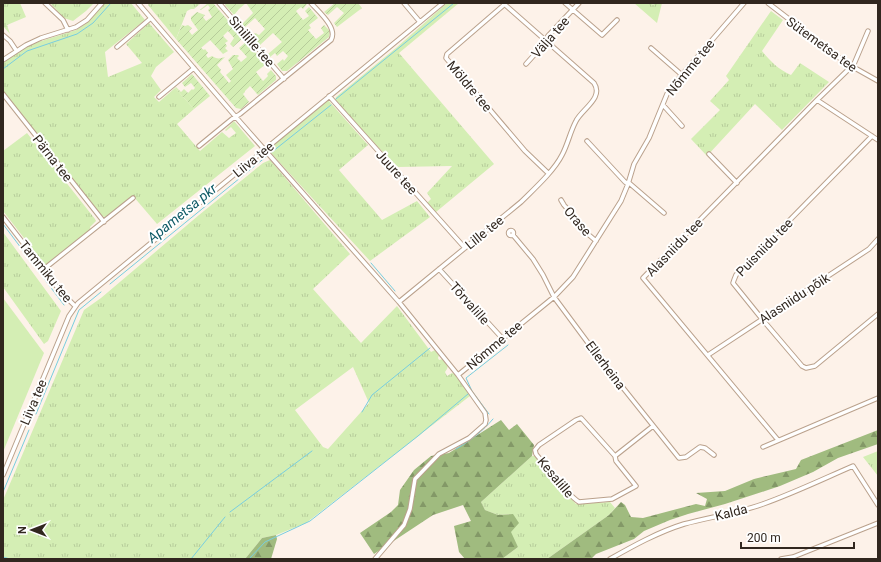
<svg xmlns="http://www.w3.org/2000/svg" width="881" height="562" viewBox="0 0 881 562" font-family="Roboto,sans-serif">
<defs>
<pattern id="grass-tufts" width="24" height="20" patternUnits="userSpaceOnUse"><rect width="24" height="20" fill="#d4eeb4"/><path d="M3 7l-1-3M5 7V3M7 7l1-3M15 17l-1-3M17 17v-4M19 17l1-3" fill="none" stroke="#b6cc9a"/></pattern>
<pattern id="forest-firs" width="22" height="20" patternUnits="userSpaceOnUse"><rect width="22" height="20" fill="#a0bb7f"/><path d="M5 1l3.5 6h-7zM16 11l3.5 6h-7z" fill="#839867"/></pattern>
<pattern id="garden-furrows" width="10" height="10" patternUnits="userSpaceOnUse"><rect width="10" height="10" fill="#d4eeb4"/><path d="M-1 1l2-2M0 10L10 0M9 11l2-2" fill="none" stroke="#b6cc9a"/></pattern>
</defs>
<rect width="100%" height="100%" fill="#fdf2e9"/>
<path fill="url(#grass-tufts)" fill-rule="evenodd" d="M4 3H20L26 17 7 25 10 34 3 26Z
M50 3H94L86 11 73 21 64 18Z
M105 3H131L145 20 105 52 108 77 142 63 126 44 149 23 174 52 156 67 151 76 161 90 154 97 159 102 175 88 194 109 177 124 200 151 222 132 229 138 236 133 231 127 226 131 225 130 234 121 255 146 157 224 133 196 109 216 105 217 101 216 3 92V63L19 51 35 43 76 30 85 24Z
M149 3H201L194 9H191L187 11 176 39 148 5Z
M447 3H459L399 53 494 164 436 212 427 203 431 199 427 193 452 166 398 167 372 141 335 100 336 97 396 48Z
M634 3H651L653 5 655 3H662L657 23Z
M771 11 783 20 762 51C771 62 778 69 791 75L800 63 829 82 782 130 755 104 707 156 691 139 720 110 710 101 729 80 726 76Z
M328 100 368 145 339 170 382 220 417 201 430 217 370 261 270 152 271 147Z
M27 133 95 219 96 221 90 227 91 230 45 265 3 211V151Z
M270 160 350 254 313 289 361 343 397 306 431 352 435 350 439 355 438 358 439 360 443 359 448 365 447 369 445 372 447 376 452 373 455 374 470 396 306 523 276 535 262 538 245 559H3V500L84 310 101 298 199 215 263 163ZM353 367 369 403 328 449 323 447 295 410Z
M3 232 61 311 48 341 44 344 3 287Z
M878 451V476L863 457Z
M532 456H535L576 504 610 502 615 508 609 515 547 559H502L518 547 510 532 513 514 498 515 485 510 481 502Z"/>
<path fill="url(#forest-firs)" d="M501 420 509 430 517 424 534 445 532 456 481 502 485 510 498 515 513 514 519 523 511 532 518 547 502 559H465L459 552 454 526 471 521 463 505 433 515 374 554 360 533 391 512 398 505 400 490 414 470 431 456 449 453Z
M878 430V444L838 458 813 472 780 486 725 504 688 514 670 520 644 531 634 539 596 554 591 559H547L609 515 621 502 625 505 631 517 643 518 696 504 705 506 707 499 696 493 725 491 754 479 796 469 801 460Z
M276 535 277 539 271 559H245L262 538Z"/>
<path fill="url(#garden-furrows)" d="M208 3H213L243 38 233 47 230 44 234 38 228 31 223 36 228 41 225 43 227 46 225 48 228 51 223 54 210 40 201 48 204 50 205 49 208 53 206 55 208 58 212 56C216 59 220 59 225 57L217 65 221 70 220 72 229 83 231 81 226 75 233 69 228 60 233 55H238L239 56 237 58 241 62 247 57 239 48 246 42 266 64 256 72 263 81 268 76 267 74 271 70 276 76V80L258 95 250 86 245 91V92L243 94 249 102 241 109 236 108 176 39 182 25 185 26 188 25 192 28 189 31 192 35 198 30 191 20V17L197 12 205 15 203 17 206 21 212 17 208 10 210 8 208 5 201 10H200Z
M227 3H306L307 4 303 9 301 7 296 11 303 20 309 16 305 11 309 7 318 18 309 25 311 28 308 30 316 39 324 33 321 28 324 25 330 31 329 37 287 71H282L277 64 283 59 284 61 288 56 283 51 277 56 275 53 270 57 268 54 282 42 273 33 260 45 252 36 255 33 259 35 265 29 255 18 245 27 242 24 253 13 246 3 239 9 234 15 225 5Z
M335 3H358L362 8 337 27 334 23 344 13 337 7 328 15 324 12Z
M192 74 210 96 194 109 175 88 176 87 181 92 184 89 188 93 192 89 193 90 195 88 191 83 185 87 182 83Z"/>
<path fill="#d4eeb4" d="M3 298 44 353 3 452Z"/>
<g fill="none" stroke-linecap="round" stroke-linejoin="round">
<path stroke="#78cedf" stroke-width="1" d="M3 69 27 51 77 34 93 23 111 3
M336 99 454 3
M272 152 331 105
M3 224 64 305
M371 263 395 291
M444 271 465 295
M110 284 267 156
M362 412 372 395 430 348
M36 414 79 310 101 292
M489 414 472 391 466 378 508 345
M456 449C470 441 483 431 493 419
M3 492 29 430
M230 512 312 451
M3 557 10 559
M191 559 225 517
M249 559 265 542 310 521 418 436 468 394"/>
<defs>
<path id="street" d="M45 3 63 20 68 30
M138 3 241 123 399 302 458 375
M219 3 284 79
M404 3 420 22
M565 3 602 35 617 20
M768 3 846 63 878 81
M505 4 447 54 446 58 525 151 548 173
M3 35 10 41 16 50
M117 47 151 18
M651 48 682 75
M3 60 26 45 41 38 76 27 87 20 102 3
M526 64 544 44 548 36 579 3
M3 94 104 222
M329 96 465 248
M159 97 194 68
M817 100 878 140
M663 105 682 126
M872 136 736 275 734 280 733 283 762 319 802 366 806 368 815 366 878 314
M587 141 625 182 628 184
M199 146 232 119 240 114 331 40C338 28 319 12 311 3
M709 154 737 183
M628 182 664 213
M561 200 564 205 589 235 596 241
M3 217 61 292 75 306
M508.5 233a2.5 2.5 0 1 1 5 0a2.5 2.5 0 1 1-5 0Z
M513 235 533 259 543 275 554 297 600 359 679 458 686 457 700 447 705 448 714 455
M44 269 133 198
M439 269 502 338
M399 302 521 202C534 189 554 171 562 155 568 144 570 132 576 121 582 109 604 98 594 83L503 3
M708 355 869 249 878 239
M778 440 643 278 817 100 854 64 868 31
M763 447 878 398
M615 456 616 461 636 486 612 499 579 502C567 495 546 466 536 454L535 450 539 445 576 420 581 418 615 456 653 426
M3 475 69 316 78 303 443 3
M375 559 404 525 410 509 415 479 439 454 469 438 485 424 486 420 485 413 458 375 554 297 573 277 621 201 628 184 634 164 649 138 667 94 674 84 744 3
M610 559C633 546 658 532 684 524 710 517 738 513 763 504 794 493 823 479 853 466L878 505
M781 559 793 557 878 523"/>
</defs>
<use href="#street" stroke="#baa18c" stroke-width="5.5"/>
<use href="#street" stroke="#fff" stroke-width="3.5"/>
</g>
<g text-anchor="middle" stroke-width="4" stroke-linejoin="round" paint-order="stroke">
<g font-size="13" fill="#31271f" stroke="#fff">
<text transform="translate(550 37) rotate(-49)" y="5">Välja tee</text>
<text transform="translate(252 41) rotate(49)" y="5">Sinilille tee</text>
<text transform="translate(822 44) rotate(36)" y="5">Sütemetsa tee</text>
<text transform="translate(690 67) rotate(-51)" y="5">Nõmme tee</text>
<text transform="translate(470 86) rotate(50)" y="5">Möldre tee</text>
<text transform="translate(53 158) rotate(52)" y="5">Pärna tee</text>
<text transform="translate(253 159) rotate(-39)" y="5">Liiva tee</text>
<text transform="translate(397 172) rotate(48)" y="5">Juure tee</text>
<text transform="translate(578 221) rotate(49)" y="5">Orase</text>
<text transform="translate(484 232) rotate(-39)" y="5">Lille tee</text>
<text transform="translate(674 247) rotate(-46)" y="5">Alasniidu tee</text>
<text transform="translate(764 247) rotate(-46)" y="5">Puisniidu tee</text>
<text transform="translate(46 271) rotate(51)" y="5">Tammiku tee</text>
<text transform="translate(794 298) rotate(-33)" y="5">Alasniidu põik</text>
<text transform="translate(470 303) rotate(48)" y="5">Tõrvalille</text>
<text transform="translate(494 345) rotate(-40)" y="5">Nõmme tee</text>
<text transform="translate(606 365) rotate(53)" y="5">Ellerheina</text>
<text transform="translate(33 402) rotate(-67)" y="5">Liiva tee</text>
<text transform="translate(556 477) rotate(50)" y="5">Kesalille</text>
<text transform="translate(731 512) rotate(-14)" y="5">Kalda</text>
</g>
<g font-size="14" font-style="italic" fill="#0e5965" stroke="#fff">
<text transform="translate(182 213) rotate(-39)" y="5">Apametsa pkr</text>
</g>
</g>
<rect width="881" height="562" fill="none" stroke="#31271f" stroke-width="8"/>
<g transform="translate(32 530) rotate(270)" stroke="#ffffff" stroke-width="3" paint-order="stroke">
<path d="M0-3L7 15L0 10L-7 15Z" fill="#31271f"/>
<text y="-6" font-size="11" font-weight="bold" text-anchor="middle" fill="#31271f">N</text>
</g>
<path d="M741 542v6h113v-6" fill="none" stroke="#31271f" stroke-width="2"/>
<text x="747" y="542" font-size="12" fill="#31271f" stroke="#ffffff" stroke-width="3" paint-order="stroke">200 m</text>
</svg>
